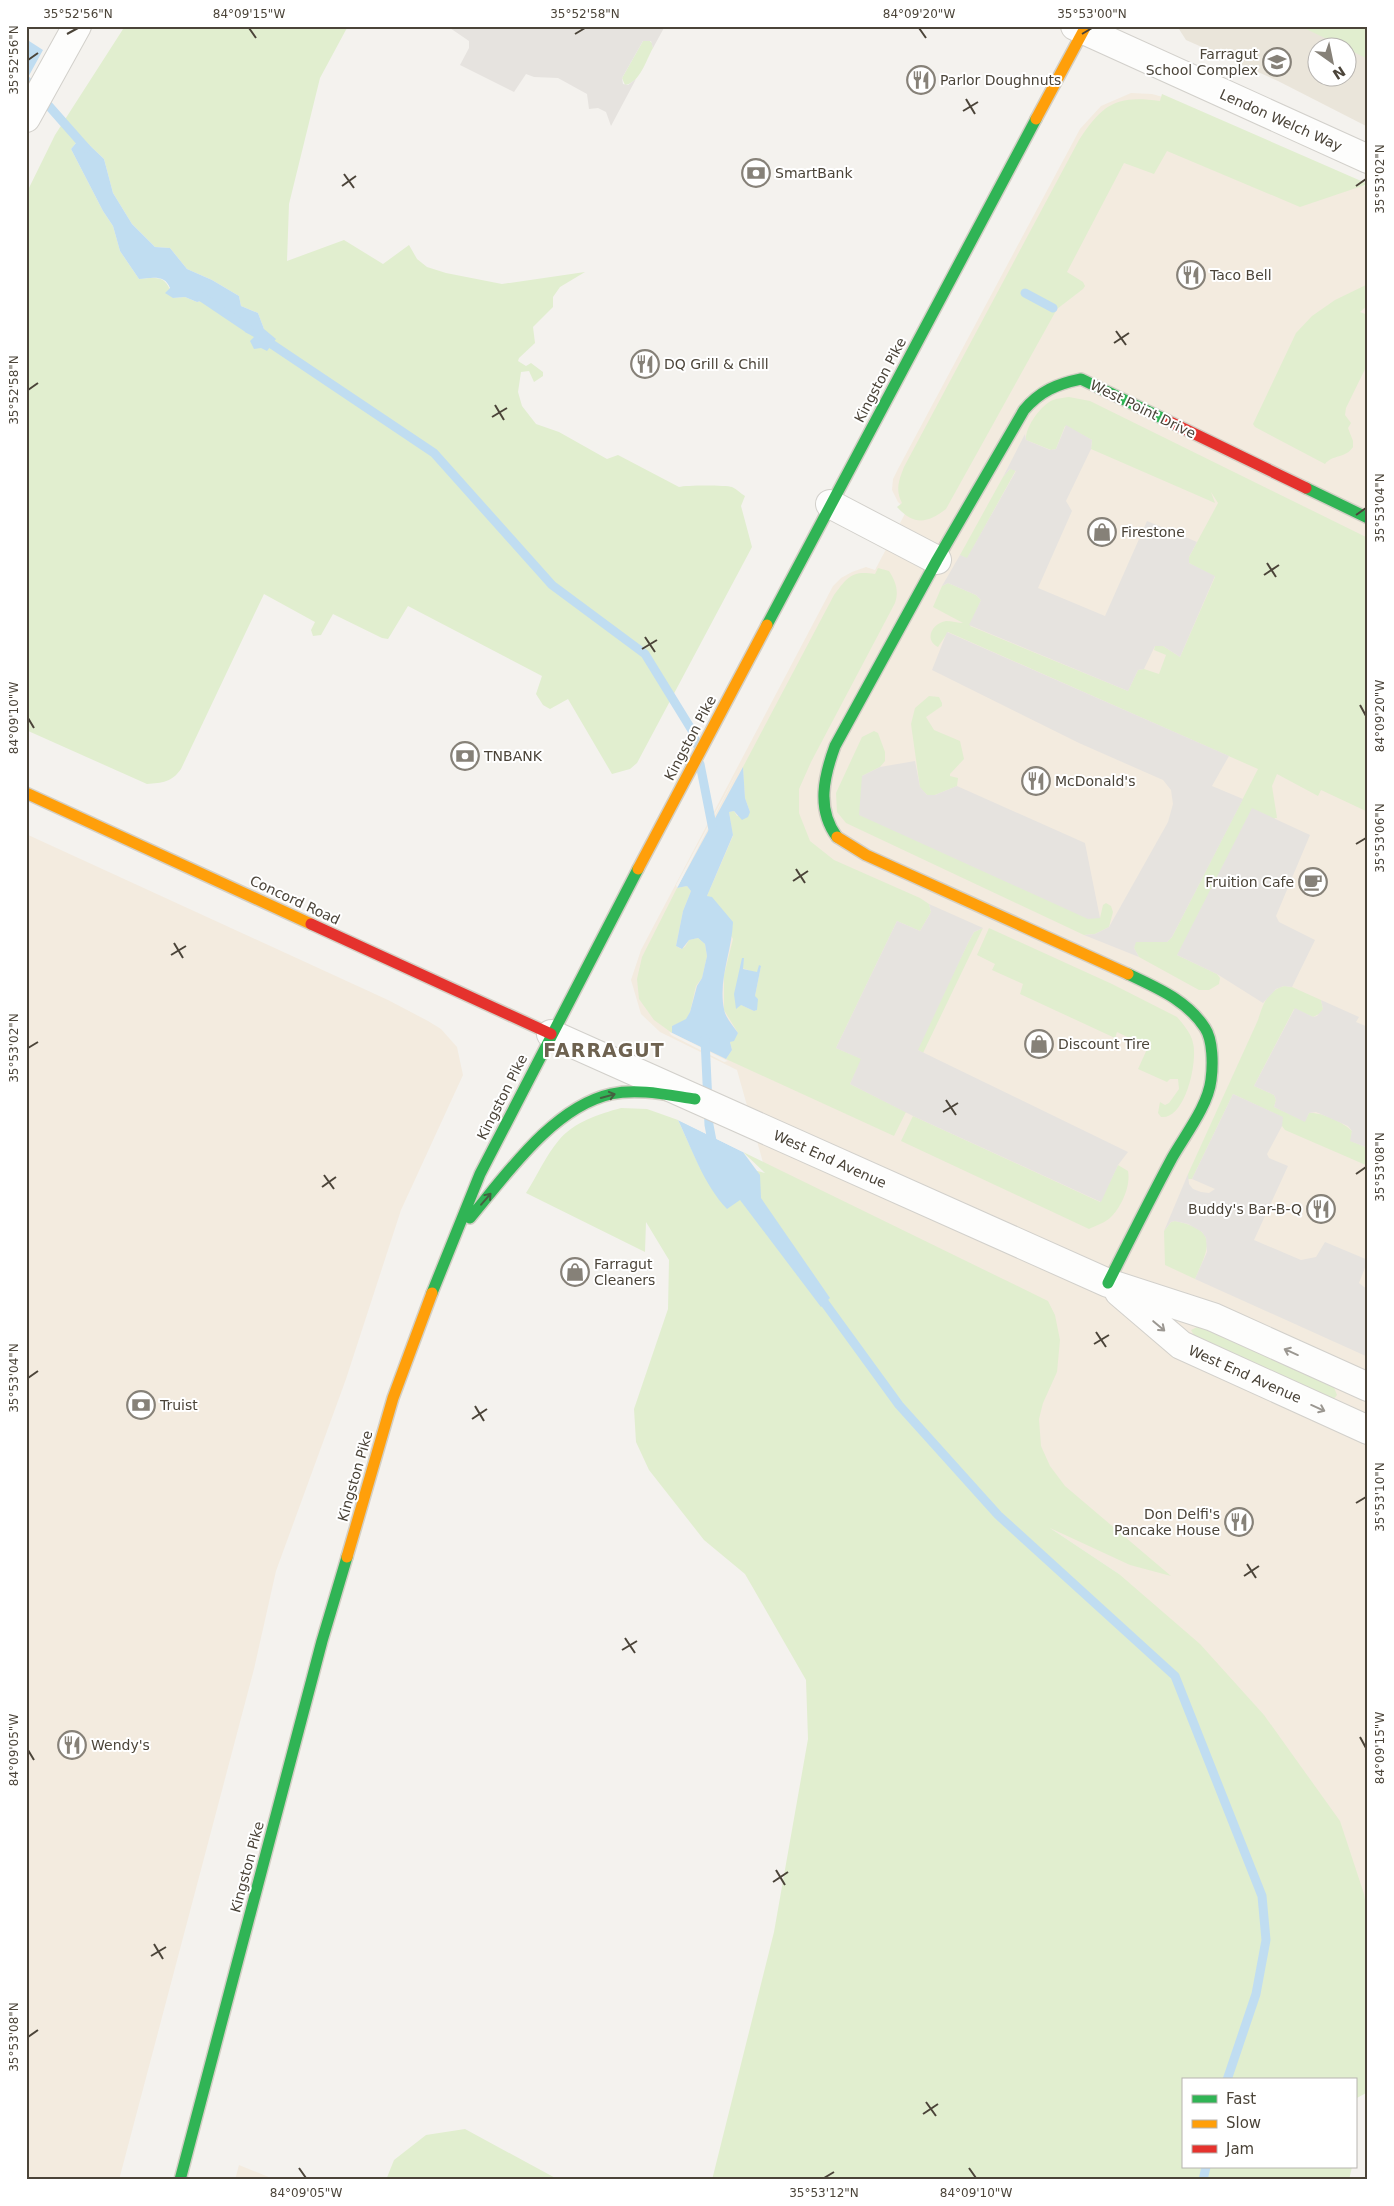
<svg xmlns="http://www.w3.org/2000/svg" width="1394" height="2206" viewBox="0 0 1394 2206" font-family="'DejaVu Sans',sans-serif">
<rect width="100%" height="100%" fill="#f4f2ee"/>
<path fill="#f3ebdf" d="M1131 93 1152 94 1163 97 1368 188V1916L1364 1894 1119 1574 1047 1526 766 1173 737 1070 660 1032 641 1014 631 980 641 950 833 586 841 578 852 572 866 567 875 570 907 510 898 502 892 490 893 479 898 469 1080 129 1101 106Z
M26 834 388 1000 428 1021 441 1029 457 1047 463 1075 401 1210 346 1379 276 1571 254 1669 119 2180H26Z
M239 2165 276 2180H235Z"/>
<path fill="#eae5da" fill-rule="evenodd" d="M1177 26H1368V127L1278 81 1186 40ZM1316 48H1346V78H1316Z"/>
<path fill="#e1eecf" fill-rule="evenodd" d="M125 26H348L320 78 289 204 287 261 344 240 383 264 409 245 417 259 427 267 446 273 502 284 585 272 560 287 553 297V307L533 327 535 343 519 358 518 361 526 366 531 363 543 372V376L534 382 529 371 521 372 518 392 522 406 536 424 559 432 607 459 618 455 679 487C686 485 726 485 732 487 737 489 741 494 745 496L741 506 752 547 637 763 630 769 612 774 568 699 550 709 543 705 536 694 542 676 408 606 388 639 382 638 333 614 321 635 313 636 311 630 315 622 264 594 181 769C172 782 162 783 147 784L26 730V194L55 135ZM81 137 104 159 113 193 132 224 155 247 170 248 187 269 212 280 239 296 241 306 258 313 264 329 245 332 236 316 210 299 197 302 185 297 173 298C166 276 161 277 139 279L120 251 113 226 103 211 71 149Z
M1300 26H1368V59Z
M649 40 652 43 653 48C646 60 640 83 625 85L622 78 643 41Z
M1162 94 1368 184 1300 207 1167 151 1154 174 1124 163 1067 272 1083 282 1085 286 1083 289 1057 309 946 509C928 523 914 526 897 507L902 503C895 490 899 480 904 467L1079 140C1103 104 1116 95 1160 101Z
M1368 284V305L1360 312 1368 315V363L1346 408 1345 415 1351 423 1348 428 1353 441V447C1345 459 1333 454 1325 464L1255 427 1253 424 1296 333 1312 316 1335 300Z
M1069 397 1090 401 1368 538V812L1321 790 1318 796 1277 774 1272 786 1277 818H1275L1177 955 1217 974 1220 978 1219 984 1209 990H1199L1139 957 1134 948 1135 941 1167 942 1172 937 1258 769 948 632 938 647C923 639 933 623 946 621 952 621 958 623 963 623L933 607 942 586 948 583 976 595 981 600 970 626 1128 691 1138 670 1144 669 1159 674 1166 655 1154 650 1155 646H1163L1180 657 1215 577 1192 565 1189 563V557L1218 503 1211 492 1215 503 1091 449 1092 440 1065 426 1056 449 1051 450 1026 440C1025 427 1041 405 1053 400 1058 398 1064 398 1069 397Z
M1010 469 1016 470 967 559 960 555 1003 477Z
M878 568 889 571C896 582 899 591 895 603L811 762 799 789V813L810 841 834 860 920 898 929 904 931 912 920 931 897 921 836 1048 862 1059 850 1084 906 1112 894 1136 726 1059 732 1050 730 1042 738 1033 724 1010V975L733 939 707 896 733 836 729 812 734 811 737 816 750 812 745 798 743 767 834 595C847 578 851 570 875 574ZM742 958H744L742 968 757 973 761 966 755 996 757 1010 754 1011 741 1005Z
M929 696 939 697 942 703V706L926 717 934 730 960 741 964 759 950 774V776L958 778 957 786 935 795H927L920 788 911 724 915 708Z
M874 731 878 733 885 752V761L880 767 862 776 1100 918 1103 905 1106 903 1111 906 1113 912 1109 927 1095 934 1084 935 846 823 837 812 836 793 862 737Z
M687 886 691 891 683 911 676 946 681 949 685 947 689 940 698 938 705 944 707 956 702 978 696 986 690 1012 686 1020 672 1026V1033L654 1020 639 999 637 979 642 957 677 888Z
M983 928 923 1053 918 1050V1046L968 943 974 932Z
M989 928 1112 984 1177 1017C1183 1024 1191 1033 1193 1043 1198 1062 1185 1120 1161 1117L1158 1113 1160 1102 1165 1105 1169 1103 1179 1089 1178 1079H1170L1167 1082 1138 1069 1148 1047 1117 1032 1115 1038 1020 994 1023 984 992 970 995 964 977 955Z
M1284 986 1292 987 1321 1000 1323 1009 1321 1013 1313 1017 1294 1009 1254 1086 1274 1095 1276 1100 1274 1107 1305 1121 1309 1113C1322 1112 1343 1122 1352 1131L1351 1141 1368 1148V1166L1285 1130 1282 1126V1117L1233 1094 1192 1179H1188V1174L1258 1020C1263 1004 1267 991 1284 986Z
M621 1108 647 1109 678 1120 700 1168 742 1167 765 1173 743 1152 1048 1301 1055 1315 1060 1340 1057 1372 1043 1403 1039 1419 1041 1446 1050 1466 1065 1486 1171 1576 1130 1565 1050 1528 1119 1574 1200 1644 1264 1715 1340 1821 1364 1894 1368 1916V2092L1355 2099V2080H1183V2167H1352L1349 2180H712L774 1932 808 1739 806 1680 745 1574 704 1540 649 1470 636 1442 634 1409 668 1309 669 1260 646 1222 645 1252 526 1193C537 1176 546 1155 559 1140 574 1122 599 1114 621 1108Z
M913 1116 1100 1202 1118 1165 1128 1171C1131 1186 1121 1208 1110 1218 1104 1223 1095 1226 1089 1229L901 1141Z
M1175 1221C1219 1230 1209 1247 1195 1279L1165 1265 1164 1231 1171 1222Z
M1199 1326 1333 1385 1337 1395 1333 1400 1195 1337 1191 1330Z
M465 2129 559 2180H386L394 2160 426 2135Z"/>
<path fill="#e6e3df" d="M447 26H665L653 48 651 41H643L622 78 623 84 628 85 636 79 611 126 606 112 598 108 589 109 587 94 558 78 534 77 526 74 514 92 460 65 469 48V41Z
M1066 425 1092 440 1091 449 1066 501 1072 511 1038 588 1105 616 1147 521 1197 542 1189 557V563L1215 576 1180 657 1163 646H1155L1144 669 1138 670 1128 691 969 625 981 600 976 595 948 583 942 586 960 555 967 558 1016 471 1010 469 1003 477 1025 434 1026 440 1050 450 1056 449Z
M947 632 1229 756 1212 786 1243 799 1172 937 1167 942H1136L1134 948 1139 957 1084 935 1095 934 1109 927 1168 822 1173 804 1171 790 1163 780 1079 743 932 670Z
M915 761 920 787 927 795H935L957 786 1085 843 1100 918 1088 919 859 815 862 776 880 767Z
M1252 808 1310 835 1276 916 1279 922 1315 940 1292 987 1284 986 1276 989 1263 1003 1217 974 1177 955Z
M929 904 983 928 974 932 968 943 918 1050 1128 1152 1118 1165 1101 1202 913 1116 850 1084 861 1059 836 1048 897 921 920 931 931 912Z
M1321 1000 1359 1017 1356 1022 1368 1027V1148L1350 1141 1352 1131 1348 1126 1316 1112 1309 1113 1305 1122 1274 1107 1276 1100 1274 1095 1254 1086 1295 1008 1313 1017 1317 1016 1323 1009Z
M1233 1094 1283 1117 1282 1126 1267 1154 1269 1158 1288 1166 1254 1240 1301 1260 1316 1257 1325 1242 1368 1260 1359 1283 1368 1290V1357L1195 1279 1207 1252 1206 1238 1202 1232 1188 1224 1175 1221 1171 1222 1164 1231 1188 1174 1189 1184 1193 1189 1201 1192 1209 1193 1215 1189 1192 1179Z"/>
<path fill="#c0ddf1" d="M26 39 43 50 26 81Z
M81 137 104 159 113 193 132 224 155 247 170 248 187 269 212 280 239 296 241 306 258 313 264 329 276 339 267 351 261 348 254 349 250 341 254 337 245 332 236 316 210 299 197 302 185 297 173 298 165 293 170 288C165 274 151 278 139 279L120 251 113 226 103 211 71 149Z
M743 767 745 798 750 812 748 817 742 820 734 811 729 812 733 835 707 896 712 897 733 922C732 951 718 980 724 1009 725 1017 733 1026 738 1033L734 1041 730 1042 732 1050 726 1059 672 1033V1026L686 1019 690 1012 697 986 702 978 707 956 705 944 698 938 689 940 682 949 676 946 683 911 691 891 687 886 677 888Z
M742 958H744L743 969 757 972 759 965 761 966 755 996 758 999 757 1010 754 1011 741 1005 736 1009 734 994Z
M678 1120 743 1152 760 1175 761 1198 830 1298 821 1307 740 1200 727 1209C704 1185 692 1149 678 1120Z"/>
<path fill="#f4f2ee" d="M741 765 677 888 676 885Z
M669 1032 672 1033 728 1061 724 1062 671 1035Z
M677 1117 742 1149 743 1152 678 1120Z"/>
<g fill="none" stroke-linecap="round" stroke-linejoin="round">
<path stroke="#c0ddf1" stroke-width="9" d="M26 80 86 148
M1025 293 1053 308
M197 294 249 329
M264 339 434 453 552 585 645 654 693 732 696 744
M700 764 714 835
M705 1039 709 1125 713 1146
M819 1295 899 1405 998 1515 1175 1676 1262 1896 1266 1940 1256 1994 1227 2080
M1203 2180 1206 2167"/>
<defs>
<path id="street" d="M1075 26 1368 159
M26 118 77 26
M830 504 937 560
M551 1034 1108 1283 1213 1317 1368 1387
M1119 1292 1181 1345 1368 1430"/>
<path id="fast" d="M1306 488 1368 518
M767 625 1036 119
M837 837C816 809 824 776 835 746L937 560 1024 410C1040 391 1057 384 1081 379L1166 420
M470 1218C506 1175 553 1107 611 1094 638 1088 668 1095 695 1099
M1108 1283C1129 1241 1150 1199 1172 1158 1185 1135 1208 1106 1211 1080 1213 1065 1213 1040 1205 1028 1187 1000 1157 988 1128 974
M432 1293 480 1174 638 869
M180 2180 322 1641 347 1557"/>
<path id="slow" d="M1036 119 1086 26
M26 793 311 924
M837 837 866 855 1128 974
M638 869 767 625
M347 1557 393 1398 432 1293"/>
<path id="jam" d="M1166 420 1306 488
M311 924 551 1034"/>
</defs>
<use href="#street" stroke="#d2d0cb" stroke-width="30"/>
<use href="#fast" stroke="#d3cfc5" stroke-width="14"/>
<use href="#slow" stroke="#d3cfc5" stroke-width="14"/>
<use href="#jam" stroke="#d3cfc5" stroke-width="14"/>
<use href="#street" stroke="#fdfdfc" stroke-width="28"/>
<use href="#fast" stroke="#30b455" stroke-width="11"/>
<use href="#slow" stroke="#ff9f0a" stroke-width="11"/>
<use href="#jam" stroke="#e5322d" stroke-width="11"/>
</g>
<defs><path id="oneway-shaft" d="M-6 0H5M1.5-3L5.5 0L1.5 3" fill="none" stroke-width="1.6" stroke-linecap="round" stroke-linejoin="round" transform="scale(1.25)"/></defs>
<g stroke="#446040">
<use href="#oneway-shaft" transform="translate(608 1096) rotate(-15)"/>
<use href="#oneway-shaft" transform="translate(486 1199) rotate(-49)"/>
</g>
<g stroke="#9b9791">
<use href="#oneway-shaft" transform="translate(1159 1326) rotate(40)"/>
<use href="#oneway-shaft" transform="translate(1291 1352) rotate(-156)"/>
<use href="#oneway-shaft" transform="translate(1318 1408) rotate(24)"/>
</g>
<path fill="none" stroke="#4b4439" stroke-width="2" d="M249 28 256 38M919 28 926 38M67 34 78 28M575 34 585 28M1082 34 1092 28M28 60 38 53M966 99 975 114M963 111 978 102M344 174 354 188M342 186 356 176M1356 186 1366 179M1116 331 1126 345M1114 343 1129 333M28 390 38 383M495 405 504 420M492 417 507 408M1356 515 1366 508M1267 563 1276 577M1264 575 1279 565M645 637 655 652M642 649 657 640M1360 705 1366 716M28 718 34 728M1356 844 1366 838M796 869 805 883M793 881 808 871M174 943 183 958M171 955 186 946M28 1048 38 1042M946 1100 956 1115M943 1112 958 1103M1356 1174 1366 1167M324 1175 334 1189M322 1187 336 1177M1096 1332 1106 1347M1094 1344 1109 1335M28 1378 38 1371M475 1406 484 1421M472 1419 487 1409M1356 1503 1366 1497M1247 1564 1256 1578M1244 1576 1259 1566M625 1638 635 1653M622 1650 637 1641M1360 1737 1366 1748M28 1750 34 1760M776 1870 785 1885M773 1882 788 1872M154 1944 163 1959M151 1956 166 1947M28 2037 38 2030M926 2102 936 2116M923 2114 938 2104M299 2168 306 2178M969 2168 976 2178M824 2178 834 2172"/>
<defs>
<symbol id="school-ring" viewBox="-11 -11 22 22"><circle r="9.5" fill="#fff" stroke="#868178" stroke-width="1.5"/><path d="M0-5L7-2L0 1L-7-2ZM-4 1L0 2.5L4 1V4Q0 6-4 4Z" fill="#868178"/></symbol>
<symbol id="restaurant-ring" viewBox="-11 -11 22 22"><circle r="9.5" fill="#fff" stroke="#868178" stroke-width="1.5"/><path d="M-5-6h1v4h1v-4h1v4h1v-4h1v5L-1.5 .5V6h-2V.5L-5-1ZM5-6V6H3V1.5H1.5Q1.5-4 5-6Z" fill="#868178"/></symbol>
<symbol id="bank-ring" viewBox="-11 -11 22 22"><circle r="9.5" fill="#fff" stroke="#868178" stroke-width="1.5"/><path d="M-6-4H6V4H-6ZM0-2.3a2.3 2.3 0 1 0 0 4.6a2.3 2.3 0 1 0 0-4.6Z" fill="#868178"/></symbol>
<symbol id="shop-ring" viewBox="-11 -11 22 22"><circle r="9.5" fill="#fff" stroke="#868178" stroke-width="1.5"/><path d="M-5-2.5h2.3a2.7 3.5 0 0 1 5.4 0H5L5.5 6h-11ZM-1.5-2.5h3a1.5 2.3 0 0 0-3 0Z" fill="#868178"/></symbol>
<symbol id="cafe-ring" viewBox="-11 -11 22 22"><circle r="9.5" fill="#fff" stroke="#868178" stroke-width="1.5"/><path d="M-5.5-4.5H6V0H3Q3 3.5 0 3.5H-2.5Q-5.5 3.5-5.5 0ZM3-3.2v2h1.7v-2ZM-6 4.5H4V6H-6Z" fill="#868178"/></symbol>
</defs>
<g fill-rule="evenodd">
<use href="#school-ring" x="1261" y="46" width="32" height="32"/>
<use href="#restaurant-ring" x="905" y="64" width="32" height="32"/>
<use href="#bank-ring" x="740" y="157" width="32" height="32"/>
<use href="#restaurant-ring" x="1175" y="259" width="32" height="32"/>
<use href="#restaurant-ring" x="629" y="348" width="32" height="32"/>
<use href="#shop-ring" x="1086" y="516" width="32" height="32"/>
<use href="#bank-ring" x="449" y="740" width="32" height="32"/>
<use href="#restaurant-ring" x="1020" y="765" width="32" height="32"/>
<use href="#cafe-ring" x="1297" y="866" width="32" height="32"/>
<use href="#shop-ring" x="1023" y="1028" width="32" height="32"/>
<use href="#restaurant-ring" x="1305" y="1193" width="32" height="32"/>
<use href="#shop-ring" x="559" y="1256" width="32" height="32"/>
<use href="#bank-ring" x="125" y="1389" width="32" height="32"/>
<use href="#restaurant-ring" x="1223" y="1506" width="32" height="32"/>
<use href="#restaurant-ring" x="56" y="1729" width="32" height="32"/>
</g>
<g text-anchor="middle" stroke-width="4" stroke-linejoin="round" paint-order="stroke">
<g font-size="14" fill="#4b4439" stroke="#fff" text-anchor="start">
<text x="1258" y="59" text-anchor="end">Farragut<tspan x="1258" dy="16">School Complex</tspan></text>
<text x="940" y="85">Parlor Doughnuts</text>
<text x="775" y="178">SmartBank</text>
<text x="1210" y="280">Taco Bell</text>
<text x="664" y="369">DQ Grill &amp; Chill</text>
<text x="1121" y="537">Firestone</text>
<text x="484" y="761">TNBANK</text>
<text x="1055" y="786">McDonald's</text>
<text x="1294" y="887" text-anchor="end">Fruition Cafe</text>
<text x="1058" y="1049">Discount Tire</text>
<text x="1302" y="1214" text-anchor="end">Buddy's Bar-B-Q</text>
<text x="594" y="1269">Farragut<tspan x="594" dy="16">Cleaners</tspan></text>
<text x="160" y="1410">Truist</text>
<text x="1220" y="1519" text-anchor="end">Don Delfi's<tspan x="1220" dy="16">Pancake House</tspan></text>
<text x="91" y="1750">Wendy's</text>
</g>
<g font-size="14" fill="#4b4439" stroke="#fff">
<text transform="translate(1281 120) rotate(24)" y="5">Lendon Welch Way</text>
<text transform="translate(880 380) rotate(-62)" y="5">Kingston Pike</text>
<text transform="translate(1143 409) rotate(26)" y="5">West Point Drive</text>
<text transform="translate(690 738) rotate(-62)" y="5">Kingston Pike</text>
<text transform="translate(295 900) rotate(25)" y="5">Concord Road</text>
<text transform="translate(502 1097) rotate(-63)" y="5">Kingston Pike</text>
<text transform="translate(830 1159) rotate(24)" y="5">West End Avenue</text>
<text transform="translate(1245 1374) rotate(24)" y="5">West End Avenue</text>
<text transform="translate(355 1476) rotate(-74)" y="5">Kingston Pike</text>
<text transform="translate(247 1867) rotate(-75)" y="5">Kingston Pike</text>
</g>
<g font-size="19" font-weight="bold" letter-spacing="1" fill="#6e6250" stroke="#fff">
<text x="604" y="1057">FARRAGUT</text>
</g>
</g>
<rect width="1394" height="2206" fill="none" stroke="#ffffff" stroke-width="55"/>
<rect x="1182" y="2078" width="175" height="90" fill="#ffffff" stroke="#b7b4b0"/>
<rect x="1192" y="2095" width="25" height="8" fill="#30b455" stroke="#b7b4b0"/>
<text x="1226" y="2104" font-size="15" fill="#4b4439">Fast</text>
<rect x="1192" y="2120" width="25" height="8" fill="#ff9f0a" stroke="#b7b4b0"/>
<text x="1226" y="2128" font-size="15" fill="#4b4439">Slow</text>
<rect x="1192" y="2145" width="25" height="8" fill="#e5322d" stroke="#b7b4b0"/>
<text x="1226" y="2154" font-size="15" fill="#4b4439">Jam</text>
<g transform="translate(1332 62) rotate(147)"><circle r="24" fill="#ffffff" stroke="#b7b4b0"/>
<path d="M0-4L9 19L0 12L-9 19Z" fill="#868178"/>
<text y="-8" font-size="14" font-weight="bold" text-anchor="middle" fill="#4b4439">N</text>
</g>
<rect x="28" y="28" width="1338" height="2150" fill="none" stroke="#4b4439" stroke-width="2"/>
<g font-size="12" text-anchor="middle" fill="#4b4439">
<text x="78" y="18">35°52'56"N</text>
<text x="249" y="18">84°09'15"W</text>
<text x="585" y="18">35°52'58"N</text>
<text x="919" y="18">84°09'20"W</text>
<text x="1092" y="18">35°53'00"N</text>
<text transform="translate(14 60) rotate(-90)" y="4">35°52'56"N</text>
<text transform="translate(1380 179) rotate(-90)" y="4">35°53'02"N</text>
<text transform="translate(14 390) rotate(-90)" y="4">35°52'58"N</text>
<text transform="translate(1380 508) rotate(-90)" y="4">35°53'04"N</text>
<text transform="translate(1380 716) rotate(-90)" y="4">84°09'20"W</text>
<text transform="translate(14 718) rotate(-90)" y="4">84°09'10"W</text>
<text transform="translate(1380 838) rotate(-90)" y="4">35°53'06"N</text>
<text transform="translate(14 1048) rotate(-90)" y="4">35°53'02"N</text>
<text transform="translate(1380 1167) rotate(-90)" y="4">35°53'08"N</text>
<text transform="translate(14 1378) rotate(-90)" y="4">35°53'04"N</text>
<text transform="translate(1380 1497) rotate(-90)" y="4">35°53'10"N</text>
<text transform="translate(1380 1748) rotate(-90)" y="4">84°09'15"W</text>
<text transform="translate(14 1750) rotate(-90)" y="4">84°09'05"W</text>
<text transform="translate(14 2037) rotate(-90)" y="4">35°53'08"N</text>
<text x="306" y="2197">84°09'05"W</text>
<text x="824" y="2197">35°53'12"N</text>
<text x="976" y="2197">84°09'10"W</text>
</g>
</svg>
